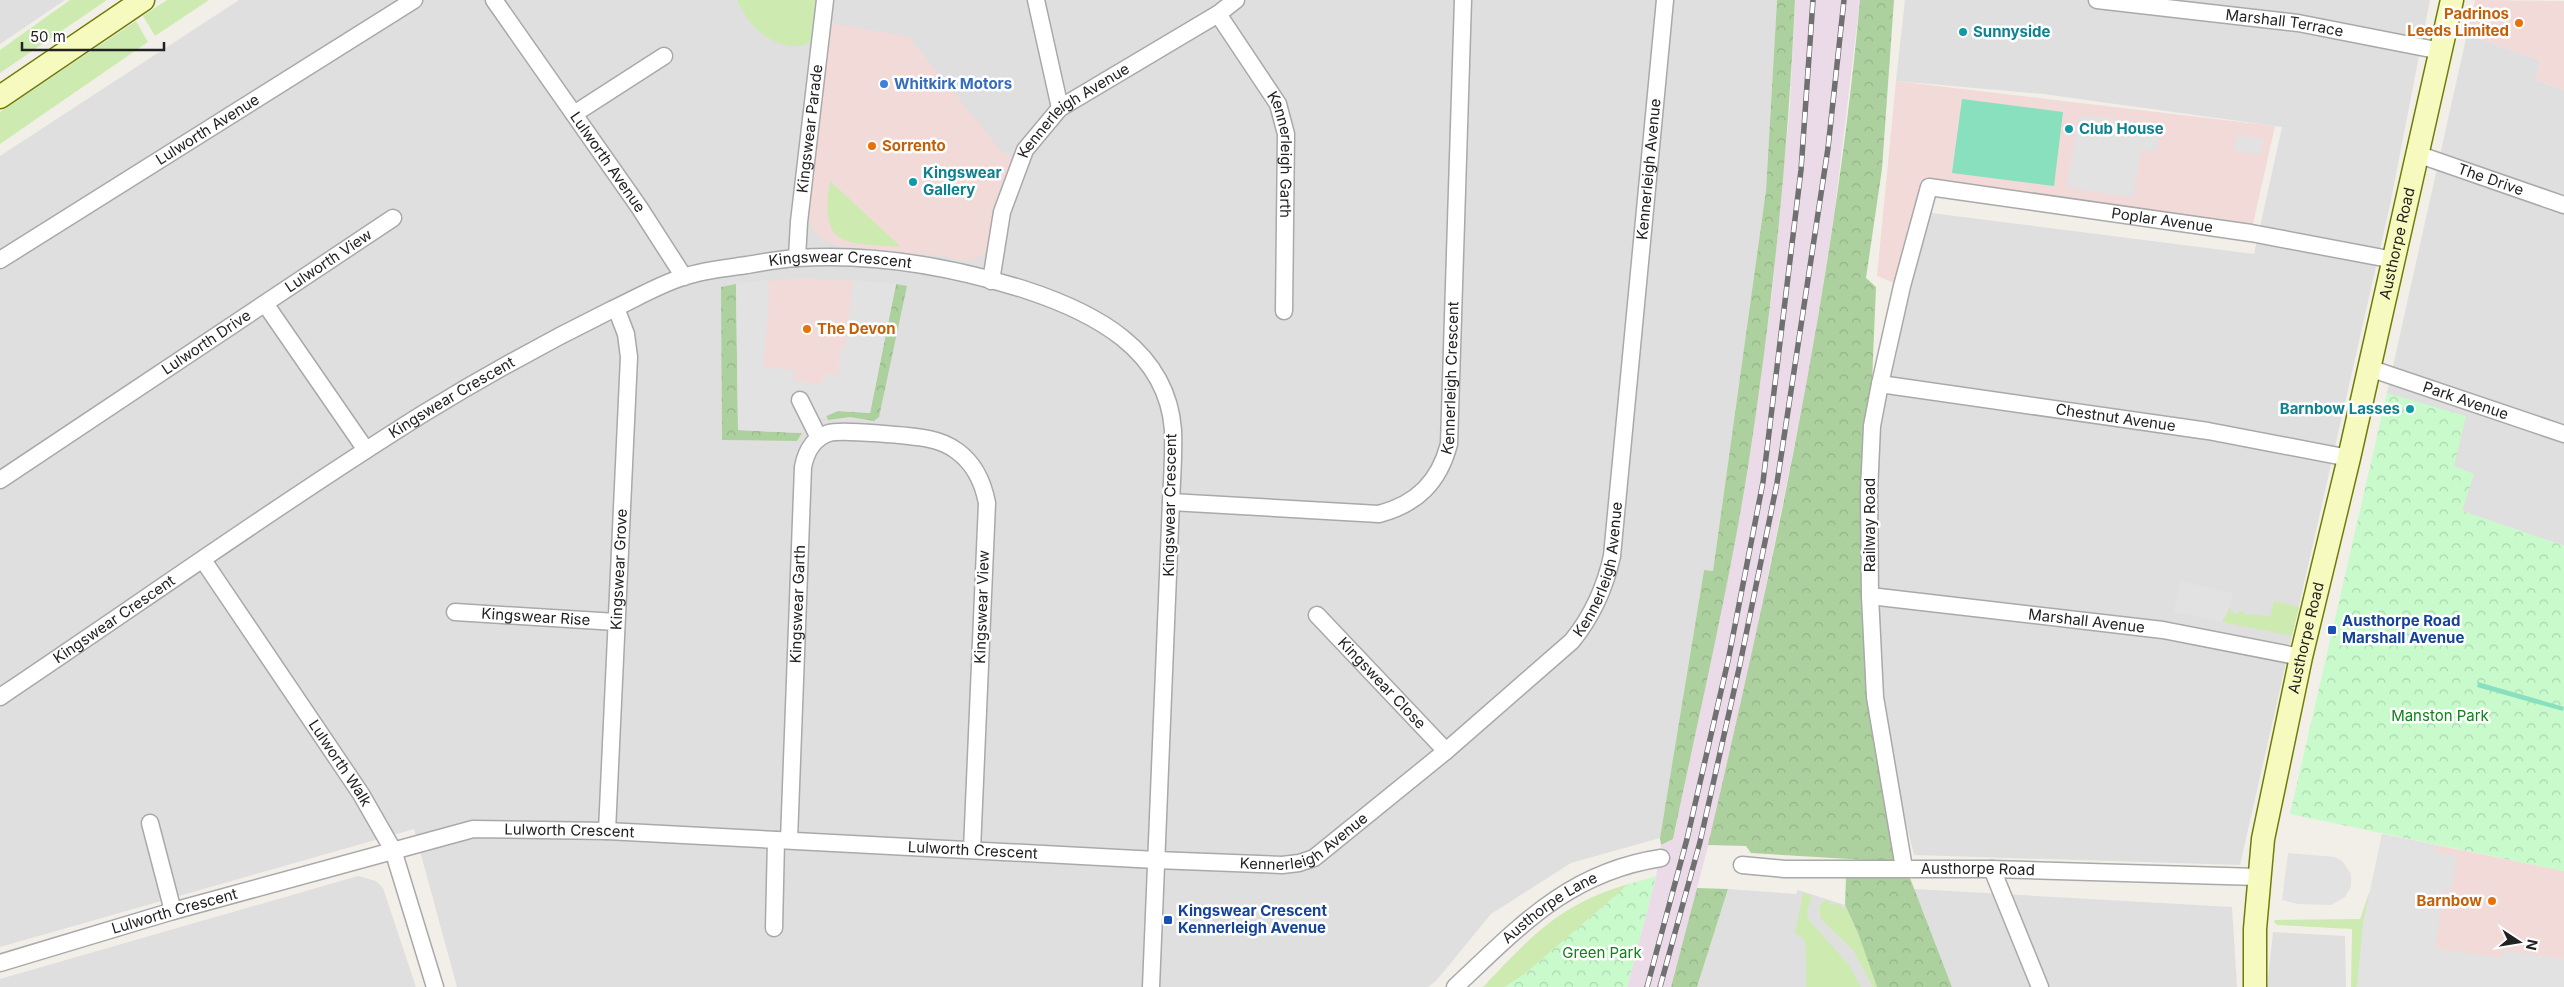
<svg xmlns="http://www.w3.org/2000/svg" width="2564" height="987" viewBox="0 0 2564 987" font-family="Inter,sans-serif">
<defs>
<pattern id="forest-crowns" width="20" height="18" patternUnits="userSpaceOnUse" patternTransform="scale(1.25)"><rect width="20" height="18" fill="#add19e"/><path d="M2 6a3 3 0 1 1 6 0M12 15a3 3 0 1 1 6 0" fill="none" stroke="#95b388"/></pattern>
<pattern id="park-crowns" width="20" height="18" patternUnits="userSpaceOnUse" patternTransform="scale(1.25)"><rect width="20" height="18" fill="#c8facc"/><path d="M2 6a3 3 0 1 1 6 0M12 15a3 3 0 1 1 6 0" fill="none" stroke="#acd6af"/></pattern>
</defs>
<rect width="100%" height="100%" fill="#f2efe9"/>
<path fill="#e0dfdf" d="M0 0H65L0 44Z
M239 0H1777L1766 190 1713 571 1704 570 1660 838 1571 863 1491 914 1436 981 1428 987H457L414 829 0 947V156Z
M1905 0H2430L2390 205 2240 865 1914 855 1881 722 1872 579 1881 416 1897 353 1901 324 1931 213 2254 254 2282 127 2043 94 1896 81Z
M2467 34 2541 61 2535 80 2564 90V546L2462 511 2454 466 2387 393Z
M358 876 376 881 383 888 416 987H0V979Z
M1728 889 1796 894 1798 890 1845 905 1858 933 1877 987H1697Z
M1914 889 2232 907 2237 987H1952Z
M2273 932 2345 936 2346 987H2267Z"/>
<path fill="#f2dad9" d="M2475 0 2564 1V90L2535 80 2541 61 2467 34Z
M831 23 909 37 1001 151 1014 158 995 242 987 252 975 259 964 261 943 256 842 246 829 243 820 237 811 226 809 213 812 181Z
M1896 81 2275 126 2251 233 1929 187 1902 286 1877 276Z
M803 278 896 284 838 411 811 423 802 433 738 430 736 284Z
M2382 834 2564 871V987H2357Z"/>
<path fill="#ebdbe8" d="M1795 0H1860L1834 215 1809 374 1750 664 1710 839 1671 987H1627L1656 877 1661 845 1673 839 1723 603 1747 467 1772 293 1790 105Z"/>
<path fill="#cdebb0" d="M70 0H107L0 73V50Z
M167 0H209L155 36 143 16Z
M737 0H816L811 40C807 45 803 46 797 46 768 47 748 24 737 0Z
M136 21 148 42 0 144V112Z
M830 181 901 247C845 242 819 250 830 181Z
M2274 601 2299 607 2292 636 2222 622 2230 607 2231 612 2238 614 2239 610 2247 615 2253 614 2270 617Z
M1629 884 1525 974 1505 987H1483C1530 937 1561 903 1629 884Z
M1803 893 1809 894V897L1812 895 1807 912 1809 920 1849 965 1861 987H1806V949L1804 939 1795 933Z
M2369 893 2394 987H2351L2352 929 2277 925 2274 922 2275 920 2360 919Z
M1824 900 1830 901 1829 905H1832L1833 903 1842 906V908L1844 909 1845 906 1858 933 1877 987H1873L1853 950 1821 919 1819 907Z"/>
<path fill="url(#forest-crowns)" d="M1777 0H1795C1788 156 1772 312 1748 467 1728 592 1699 715 1673 839L1661 845 1660 838 1704 570 1713 571 1766 190Z
M1860 0H1894L1882 169 1866 278 1876 287 1863 595 1865 664 1880 763 1900 862 1751 853 1746 846 1708 845C1773 566 1834 286 1860 0Z
M736 284 738 430 802 433 797 441 722 440 721 287Z
M896 284 907 286 879 417 874 421 850 417 828 420 826 415 838 411 870 413Z
M1846 877 1910 878 1952 987H1877L1858 933 1845 905Z
M1697 888 1728 889 1697 987H1671Z"/>
<path fill="url(#park-crowns)" d="M2387 393 2466 416 2454 466 2474 474 2462 511 2564 546V871L2290 814Z
M1656 876 1627 987H1505L1525 974 1629 884Z"/>
<path fill="#88e0be" d="M1962 99 2063 112 2054 186 1952 173Z
M2478 682 2564 707 2563 711 2477 687Z"/>
<path fill="#e2e2e2" d="M2079 115 2161 125 2157 151 2141 150 2133 198 2067 187Z
M2237 135 2264 139 2260 155 2234 151Z
M768 280 769 303 763 367 795 370 794 381 822 384 823 374 838 375 840 348H845L853 280 896 284 870 413 838 411 811 423 802 433 738 430 736 284Z
M2180 581 2233 593 2230 607 2222 622 2174 612Z
M2382 834 2436 845 2435 852 2457 856 2452 891 2444 890 2435 948 2502 958 2504 950 2564 959V987H2357L2363 923Z
M2288 853 2335 857 2342 861 2351 874V886L2345 897 2331 905 2298 904 2282 900Z"/>
<g fill="none" stroke-linecap="round" stroke-linejoin="round">
<defs>
<g id="street">
<path id="s1" d="M494 0 639 207 684 277"/>
<path d="M1036 0 1060 108"/>
<path id="s2" d="M2097 0 2298 23 2441 51"/>
<path id="s3" d="M1218 14 1278 104 1286 134 1284 311"/>
<path d="M574 114 664 56"/>
<path id="s4" d="M2417 154 2564 205"/>
<path id="s5" d="M797 258 799 222 825 0"/>
<path id="s6" d="M0 260 414 0"/>
<path id="s7" d="M991 281 1002 212 1025 150 1060 108 1218 14 1236 0"/>
<path d="M266 305 366 450"/>
<path id="s8" d="M2369 368 2564 434"/>
<path id="s9" d="M1880 384 2208 431 2349 458"/>
<path d="M800 400 819 438"/>
<path id="s10" d="M0 480 393 218"/>
<path id="s11" d="M1171 502 1379 514C1417 504 1439 482 1449 444L1463 0"/>
<path id="s12" d="M203 560 361 794 393 850 435 987"/>
<path id="s13" d="M1870 596 2163 630 2301 657"/>
<path id="s14" d="M455 612 616 622"/>
<path id="s15" d="M1317 615 1446 751"/>
<path id="s16" d="M0 697C140 603 278 505 421 415 483 377 546 342 611 310 635 299 658 285 683 277 704 270 726 268 747 265 764 262 781 259 797 258 873 253 953 267 1026 290 1093 312 1167 349 1173 430 1174 454 1172 479 1171 502L1151 987"/>
<path d="M150 823 173 911"/>
<path id="s17" d="M607 831 629 357 626 334 616 308"/>
<path id="s18" d="M789 840 803 467C806 452 813 438 829 433 841 429 914 436 929 439 939 441 949 445 957 451 975 464 983 482 987 503L972 850"/>
<path id="s19" d="M1742 865 1785 869H1992L2258 877"/>
<path id="s20" d="M1904 868 1875 697 1870 596 1869 492 1872 426 1880 384 1902 286 1929 187 2251 233 2394 260"/>
<path d="M1992 869 2040 987"/>
<path d="M774 928 776 840"/>
<path id="s21" d="M0 963 173 911 473 829 607 831 1156 860 1282 865 1299 863 1314 858 1446 751 1572 641C1593 615 1605 588 1612 556L1665 0"/>
<path id="s22" d="M1455 987C1520 926 1569 872 1661 858"/>
</g>
<g id="secondary">
<path d="M0 97 143 0"/>
<path id="s23" d="M2255 987V929L2263 839 2301 657 2349 458 2452 0"/>
</g>
</defs>
<use href="#street" stroke="#a9a9a9" stroke-width="19"/>
<use href="#secondary" stroke="#707d05" stroke-width="25"/>
<use href="#street" stroke="#fff" stroke-width="16"/>
<use href="#secondary" stroke="#f7fabf" stroke-width="22"/>
<defs>
<path id="rail" d="M1647 987 1687 839 1728 661 1763 482 1801 170 1813 0
M1660 987 1700 842 1740 664 1777 483 1828 148 1844 0"/>
</defs>
<use href="#rail" stroke="#707070" stroke-width="5.5"/>
<use href="#rail" stroke="#fff" stroke-width="4" stroke-dasharray="11" stroke-linecap="butt"/>
</g>
<g fill="#e8710a" stroke="#fff" stroke-width="2">
<circle cx="2519" cy="23" r="5"/>
<circle cx="872" cy="146" r="5"/>
<circle cx="807" cy="329" r="5"/>
<circle cx="2492" cy="901" r="5"/>
</g>
<g fill="#0f9aa8" stroke="#fff" stroke-width="2">
<circle cx="1963" cy="32" r="5"/>
<circle cx="2069" cy="129" r="5"/>
<circle cx="913" cy="182" r="5"/>
<circle cx="2410" cy="409" r="5"/>
</g>
<circle fill="#3f7fe0" stroke="#fff" stroke-width="2" cx="884" cy="84" r="5"/>
<g fill="#1a4fb4" stroke="#fff" stroke-width="2">
<rect x="2327" y="625" width="10" height="10" rx="2.5"/>
<rect x="1163" y="915" width="10" height="10" rx="2.5"/>
</g>
<g text-anchor="middle" stroke-width="5" stroke-linejoin="round" paint-order="stroke">
<g font-size="15" font-weight="bold" fill="#c56008" stroke="#fff" text-anchor="end">
<text x="2509" y="19">Padrinos<tspan x="2509" dy="17">Leeds Limited</tspan></text>
<text x="882" y="151" text-anchor="start">Sorrento</text>
<text x="817" y="334" text-anchor="start">The Devon</text>
<text x="2482" y="906">Barnbow</text>
</g>
<g font-size="15" fill="#222" stroke="#fff">
<text dy="5" stroke="none"><textPath href="#s2" startOffset="189">Marshall Terrace</textPath></text>
<text dy="5" stroke="none"><textPath href="#s7" startOffset="199">Kennerleigh Avenue</textPath></text>
<text dy="5" stroke="none"><textPath href="#s5" startOffset="130">Kingswear Parade</textPath></text>
<text dy="5" stroke="none"><textPath href="#s6" startOffset="245">Lulworth Avenue</textPath></text>
<text dy="5" stroke="none"><textPath href="#s3" startOffset="159">Kennerleigh Garth</textPath></text>
<text dy="5" stroke="none"><textPath href="#s1" startOffset="198">Lulworth Avenue</textPath></text>
<text dy="5" stroke="none"><textPath href="#s21" startOffset="2155">Kennerleigh Avenue</textPath></text>
<text dy="5" stroke="none"><textPath href="#s4" startOffset="78">The Drive</textPath></text>
<text dy="5" stroke="none"><textPath href="#s20" startOffset="926">Poplar Avenue</textPath></text>
<text dy="5" stroke="none"><textPath href="#s23" startOffset="759">Austhorpe Road</textPath></text>
<text dy="5" stroke="none"><textPath href="#s10" startOffset="395">Lulworth View</textPath></text>
<text dy="5" stroke="none"><textPath href="#s16" startOffset="962">Kingswear Crescent</textPath></text>
<text dy="5" stroke="none"><textPath href="#s10" startOffset="248">Lulworth Drive</textPath></text>
<text dy="5" stroke="none"><textPath href="#s11" startOffset="379">Kennerleigh Crescent</textPath></text>
<text dy="5" stroke="none"><textPath href="#s16" startOffset="542">Kingswear Crescent</textPath></text>
<text dy="5" stroke="none"><textPath href="#s8" startOffset="102">Park Avenue</textPath></text>
<text dy="5" stroke="none"><textPath href="#s9" startOffset="238">Chestnut Avenue</textPath></text>
<text transform="translate(1170 505) rotate(-89)" y="5">Kingswear Crescent</text>
<text transform="translate(1870 525) rotate(-90)" y="5">Railway Road</text>
<text dy="5" stroke="none"><textPath href="#s21" startOffset="1750">Kennerleigh Avenue</textPath></text>
<text dy="5" stroke="none"><textPath href="#s17" startOffset="262">Kingswear Grove</textPath></text>
<text dy="5" stroke="none"><textPath href="#s18" startOffset="236">Kingswear Garth</textPath></text>
<text transform="translate(982 607) rotate(-88)" y="5">Kingswear View</text>
<text dy="5" stroke="none"><textPath href="#s14" startOffset="81">Kingswear Rise</textPath></text>
<text dy="5" stroke="none"><textPath href="#s16" startOffset="138">Kingswear Crescent</textPath></text>
<text dy="5" stroke="none"><textPath href="#s13" startOffset="218">Marshall Avenue</textPath></text>
<text dy="5" stroke="none"><textPath href="#s23" startOffset="354">Austhorpe Road</textPath></text>
<text dy="5" stroke="none"><textPath href="#s15" startOffset="94">Kingswear Close</textPath></text>
<text dy="5" stroke="none"><textPath href="#s12" startOffset="245">Lulworth Walk</textPath></text>
<text dy="5" stroke="none"><textPath href="#s21" startOffset="588">Lulworth Crescent</textPath></text>
<text dy="5" stroke="none"><textPath href="#s21" startOffset="1330">Kennerleigh Avenue</textPath></text>
<text dy="5" stroke="none"><textPath href="#s21" startOffset="992">Lulworth Crescent</textPath></text>
<text dy="5" stroke="none"><textPath href="#s19" startOffset="236">Austhorpe Road</textPath></text>
<text dy="5" stroke="none"><textPath href="#s22" startOffset="124">Austhorpe Lane</textPath></text>
<text dy="5" stroke="none"><textPath href="#s21" startOffset="182">Lulworth Crescent</textPath></text>
</g>
<g font-size="15" font-weight="bold" fill="#0d838f" stroke="#fff" text-anchor="start">
<text x="1973" y="37">Sunnyside</text>
<text x="2079" y="134">Club House</text>
<text x="923" y="178">Kingswear<tspan x="923" dy="17">Gallery</tspan></text>
<text x="2400" y="414" text-anchor="end">Barnbow Lasses</text>
</g>
<g font-size="15" font-weight="bold" fill="#366cbe" stroke="#fff" text-anchor="start">
<text x="894" y="89">Whitkirk Motors</text>
</g>
<g font-size="15" font-weight="bold" fill="#164399" stroke="#fff" text-anchor="start">
<text x="2342" y="626">Austhorpe Road<tspan x="2342" dy="17">Marshall Avenue</tspan></text>
<text x="1178" y="916">Kingswear Crescent<tspan x="1178" dy="17">Kennerleigh Avenue</tspan></text>
</g>
<g font-size="15" fill="#0c8416" stroke="#fff">
<text x="2440" y="721">Manston Park</text>
<text x="1602" y="958">Green Park</text>
</g>
</g>
<g transform="translate(2519 942) rotate(102)" stroke="#ffffff" stroke-width="4" paint-order="stroke">
<path d="M0-4L9 19L0 12L-9 19Z" fill="#222222"/>
<text y="-8" font-size="14" font-weight="bold" text-anchor="middle" fill="#222222">N</text>
</g>
<path d="M22 42v8h142v-8" fill="none" stroke="#222222" stroke-width="2.5"/>
<text x="30" y="42" font-size="15" fill="#222222" stroke="#ffffff" stroke-width="4" paint-order="stroke">50 m</text>
</svg>
